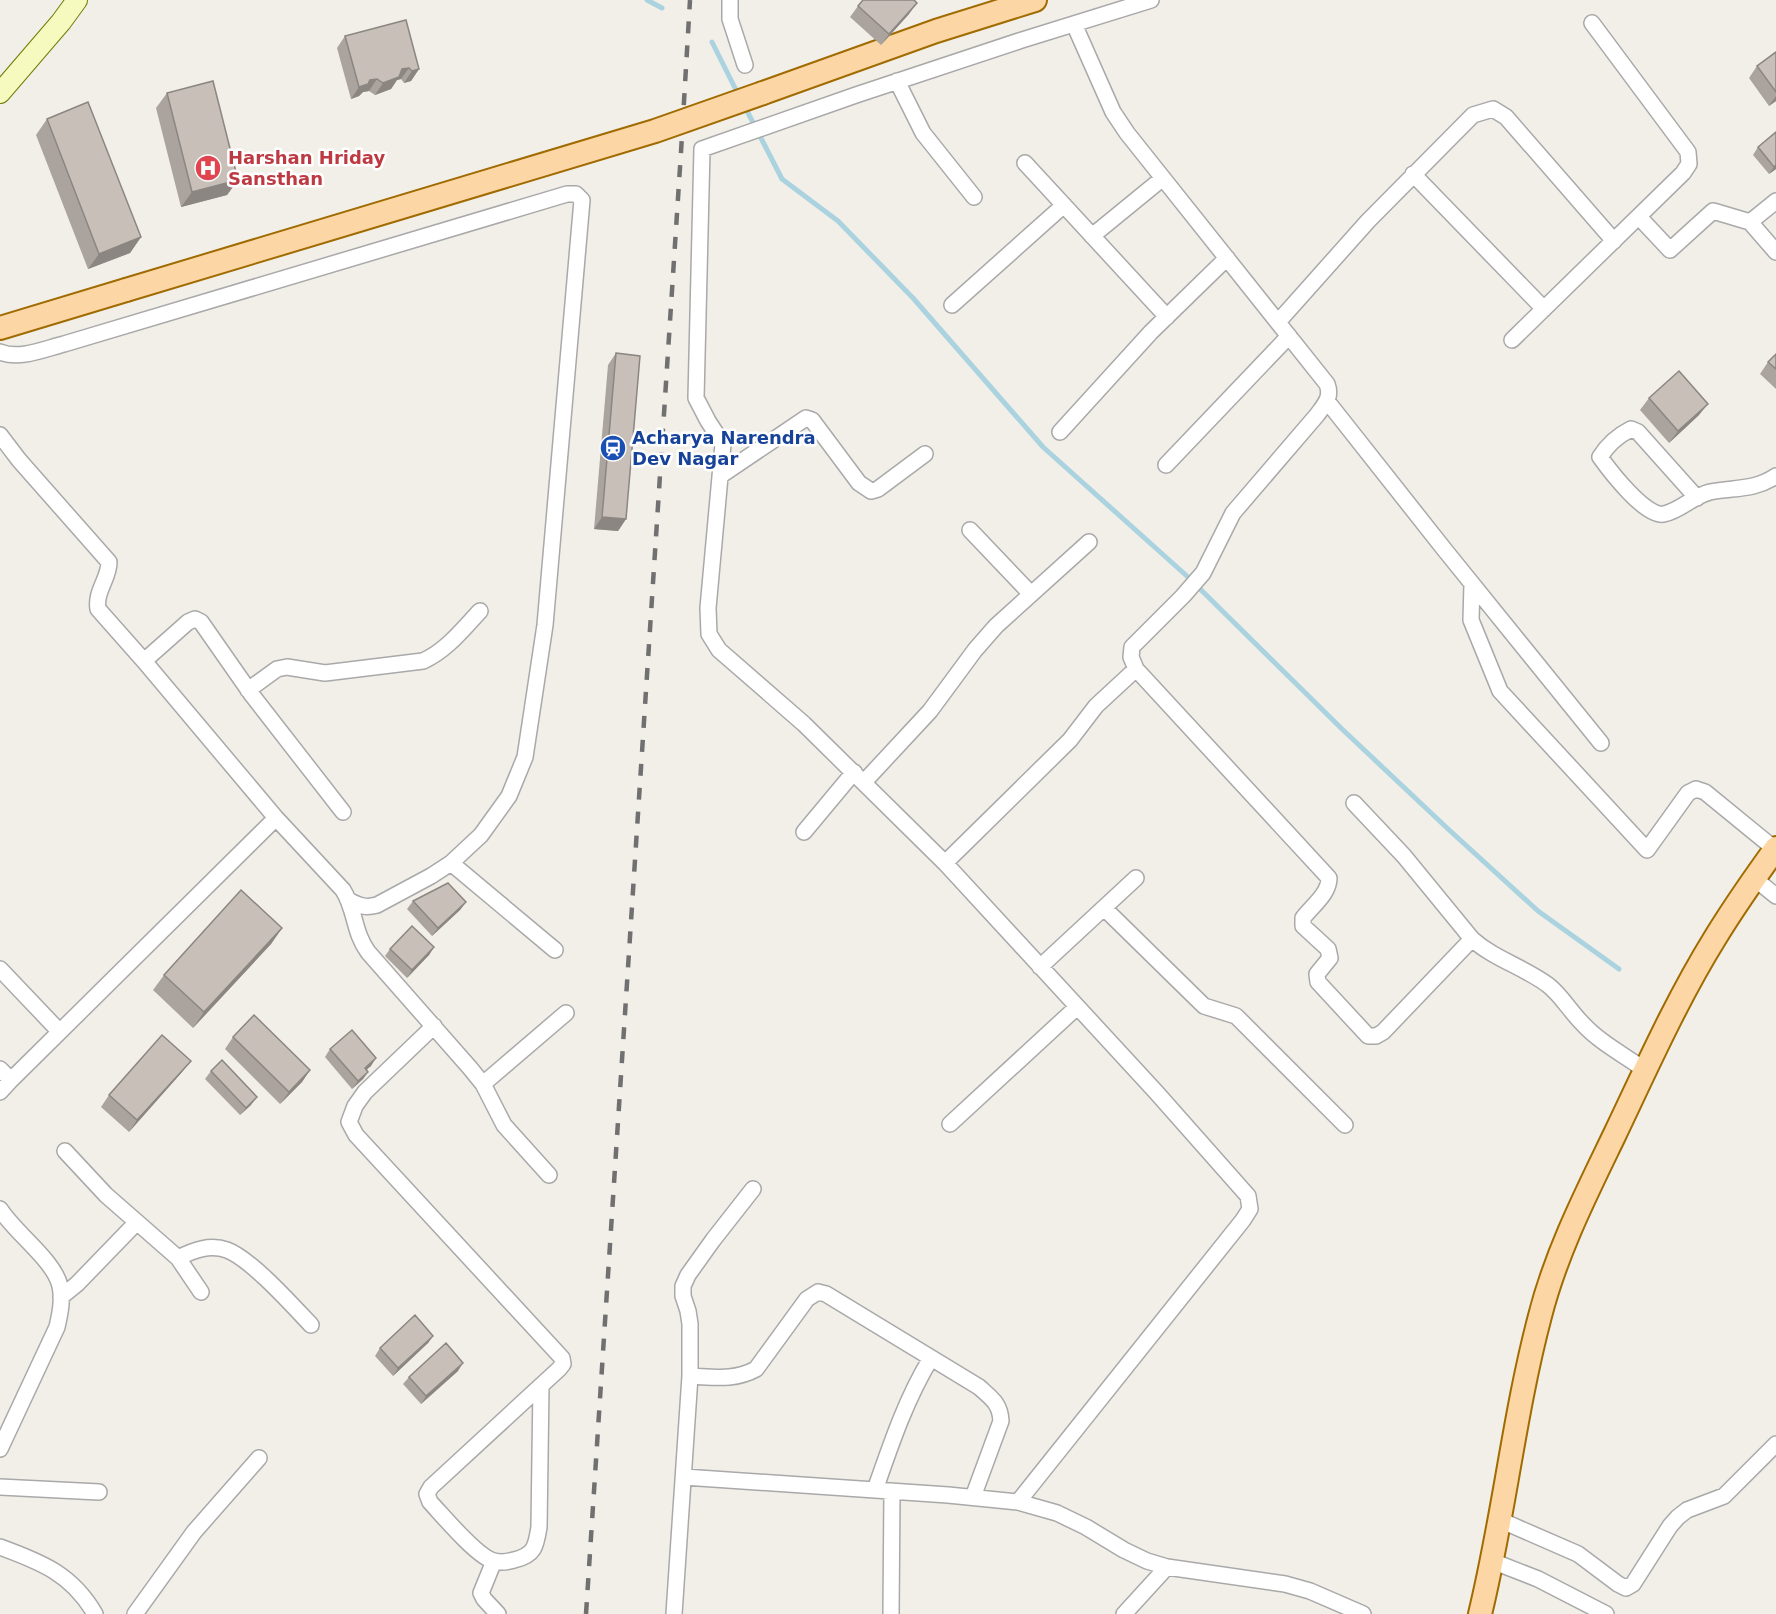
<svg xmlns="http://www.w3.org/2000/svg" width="1776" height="1614" viewBox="0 0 1776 1614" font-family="'DejaVu Sans',sans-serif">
<rect width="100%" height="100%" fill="#f2efe9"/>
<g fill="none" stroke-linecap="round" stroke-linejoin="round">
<path stroke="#aad3df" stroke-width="5" d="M647 0 662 8
M712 42 739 96
M745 107 782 179 838 221 913 298 1043 447 1188 577 1342 729 1447 828 1538 911 1619 969"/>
<defs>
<path id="street" d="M730 0V19L745 65
M1074 24 1113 112 1127 133 1327 384C1332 397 1325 404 1317 415L1233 513 1203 573 1183 596 1132 647 1131 657 1136 669 1329 878C1329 894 1312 906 1303 918V926L1328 949 1330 958 1317 974 1318 982 1368 1036H1376L1383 1032 1472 939
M897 81 923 133 974 197
M1025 163 1167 317
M1413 174 1544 309
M1776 201 1750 222 1776 252
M1639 217 1670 250 1713 211 1750 222
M1092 236 1163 178
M952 305 1064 205
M1278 322 1368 221 1473 115 1493 109 1506 117 1614 241
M1512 340 1683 173 1689 164 1688 152 1592 23
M0 352C20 360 44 349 64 344L567 194H576L582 200 545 625 525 757 509 796 481 835 451 863 431 876 377 905C366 908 360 906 350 901
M1327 401 1444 549 1601 743
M1060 432 1151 332 1227 258
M0 435 19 460 109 562C109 579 95 591 98 609L144 661 276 818 343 890C356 911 353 931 368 952L470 1068 483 1084 504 1125 549 1175
M1166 465 1289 336
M720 476 806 418 812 420 859 483 871 491 878 489 925 454
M1697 498 1638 432 1631 429C1619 435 1608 444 1600 457 1610 471 1646 518 1664 514 1680 511 1693 496 1710 492 1735 487 1753 491 1776 476
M970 530 1031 594
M1472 584 1471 620 1500 691 1647 850 1688 793 1696 789 1705 792 1776 850
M144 661 188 622 195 619 201 622 252 695 343 812
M248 690 277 669 287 667 325 673 423 661C446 651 463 629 480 611
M864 782 930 711 975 650 996 626 1089 542
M1354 803 1404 856 1472 939C1494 959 1524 967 1548 985 1561 995 1570 1011 1582 1023 1599 1042 1624 1055 1645 1070
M804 832 854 772
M451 863 555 950
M945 863 1070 740 1096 706 1136 669
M1755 879 1776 896
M1104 908 1204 1006 1236 1016 1345 1125
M1040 967 1136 878
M0 969 59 1031
M434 1026 365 1092 355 1106 349 1122 356 1135 562 1358 563 1364 559 1369 431 1487 427 1494 430 1502C444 1517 474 1553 491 1560 498 1563 507 1562 514 1560 535 1555 536 1546 539 1527L541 1386
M0 1069 11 1080 0 1092
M11 1080 276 818
M483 1084 566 1013
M950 1124 1077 1007
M65 1151 106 1195 178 1258 201 1292
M0 1209C15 1233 54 1260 60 1286 63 1300 60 1314 57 1327L0 1449
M178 1258C194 1250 210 1244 227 1250 251 1259 292 1305 311 1325
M61 1297 77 1284 137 1222
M690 1376C714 1377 734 1381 756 1369L807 1299 818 1292 826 1294 979 1387C991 1398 1000 1403 1001 1421L973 1497
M684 1477 948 1495 1018 1502 1057 1513 1086 1527 1124 1550 1147 1561 1167 1567 1285 1584 1310 1591 1363 1614
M0 1487 99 1492
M875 1490C891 1444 906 1399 931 1358
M1018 1502 1243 1220 1250 1209 1248 1196 1156 1092 945 863 804 724 719 650 709 634 708 608 723 444 708 421 696 398 702 149 856 95 1022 40 1151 0
M1500 1520 1578 1554 1618 1584 1626 1588 1633 1584 1670 1526 1678 1517 1687 1510 1724 1496 1776 1444
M0 1547C41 1562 72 1574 95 1614
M494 1561 481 1593 484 1599 498 1614
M1492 1561 1538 1579 1606 1614
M135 1614 194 1532 259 1458
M674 1614 690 1376V1324L688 1311 683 1296V1286L688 1275 713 1240 753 1189
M891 1614 892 1491
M1124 1614 1167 1567"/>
<path id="secondary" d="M0 93 61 22 77 0"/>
<path id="primary" d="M763 93 936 31 1035 0
M0 328 126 290
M1480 1614C1504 1516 1514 1414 1540 1316 1556 1253 1586 1194 1614 1136 1646 1069 1676 1001 1715 938 1734 907 1755 877 1776 848"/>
</defs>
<use href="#street" stroke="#a9a9a9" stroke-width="18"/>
<use href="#secondary" stroke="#707d05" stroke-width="22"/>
<use href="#primary" stroke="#a06b00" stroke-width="26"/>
<use href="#street" stroke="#fff" stroke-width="15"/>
<use href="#secondary" stroke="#f7fabf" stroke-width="20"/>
<use href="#primary" stroke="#fcd6a4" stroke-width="22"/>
<path stroke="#707070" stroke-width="4.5" stroke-dasharray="12 12" stroke-linecap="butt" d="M586 1614 681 152 690 0"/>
<defs>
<path id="primary-bridge" d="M126 290 655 131 763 93"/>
</defs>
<use href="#primary-bridge" stroke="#a06b00" stroke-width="26" stroke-linecap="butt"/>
<use href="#primary-bridge" stroke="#fcd6a4" stroke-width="22"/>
</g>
<path fill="#aba49e" d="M858 6 909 14 881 45 850 17Z
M345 36 419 69 411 81 404 83 401 79 397 80 391 89 375 95 369 91 363 92 359 96 351 99 337 48Z
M1776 52V101L1769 106 1749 78 1757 66Z
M167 93 238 180 227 195 181 207 156 108Z
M47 119 141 237 130 253 88 269 36 135Z
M1776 132V169L1769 174 1753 155 1758 147Z
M616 353 626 519 618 531 594 529 608 365Z
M1776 354V389L1760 374 1768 362Z
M1649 398 1699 415 1669 443 1640 410Z
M413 901 466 902 460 910 432 936 407 909Z
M282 928 271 944 193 1028 153 990 164 975Z
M434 947 429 955 407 978 385 956 390 949Z
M233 1037 310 1070 302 1082 280 1104 225 1049Z
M330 1049 371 1066 367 1069 368 1072 363 1079 352 1089 325 1057Z
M211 1071 251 1105 240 1115 205 1079Z
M182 1072 129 1132 101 1107 109 1095Z
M433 1336 428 1343 393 1376 375 1356 380 1348Z
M458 1371 421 1404 403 1384 409 1377Z"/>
<path fill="#8b8681" d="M917 3 909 14 881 45 889 34Z
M409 68 401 79 397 80 391 89 375 95 383 83 402 69Z
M419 69 411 81 404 83 412 71Z
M377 79 369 91 363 92 359 96 351 99 359 87 370 80Z
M1776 96V101L1769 106Z
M1776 165V169L1769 174 1774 167Z
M238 180 227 195 181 207 192 192Z
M141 237 130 253 88 269 99 254Z
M1708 404 1699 415 1669 443 1678 431Z
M602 517 626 519 618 531 594 529Z
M466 902 460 910 432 936 438 928Z
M282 928 271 944 193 1028 204 1012Z
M434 947 429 955 407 978 412 970Z
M376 1058 371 1066 360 1075 365 1068Z
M191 1061 182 1072 129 1132 137 1120Z
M310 1070 302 1082 280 1104 289 1092Z
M368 1072 363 1079 352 1089 358 1081Z
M257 1097 251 1105 240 1115 246 1108Z
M433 1336 428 1343 393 1376 398 1368Z
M463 1363 458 1371 421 1404 426 1396Z"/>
<path fill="#c7bfb8" stroke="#8b8681" stroke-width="1.5" d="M863 0H914L917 3 889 34 858 6Z
M406 20 419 69 412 71 409 68 402 69 399 77 383 83 377 79 370 80 368 84 359 87 345 36Z
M1776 52V92L1757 66Z
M213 81 238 180 192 192 167 93Z
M88 102 141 237 99 254 47 119Z
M1776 132V165L1774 167 1758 147Z
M616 353 640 356 626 519 602 517Z
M1776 354V369L1768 362Z
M1679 371 1708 404 1678 431 1649 398Z
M448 883 466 902 438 928 413 901Z
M241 890 282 928 204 1012 164 975Z
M412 926 434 947 412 970 390 949Z
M254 1015 310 1070 289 1092 233 1037Z
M352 1030 376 1058 365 1068 368 1072 358 1081 330 1049Z
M162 1035 191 1061 137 1120 109 1095Z
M222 1060 257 1097 246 1108 211 1071Z
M415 1315 433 1336 398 1368 380 1348Z
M446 1343 463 1363 426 1396 409 1377Z"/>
<defs>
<symbol id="hospital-disc" viewBox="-11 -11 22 22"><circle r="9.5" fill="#e0444e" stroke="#fff"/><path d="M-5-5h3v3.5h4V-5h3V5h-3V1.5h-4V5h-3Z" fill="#fff"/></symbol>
<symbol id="station-disc" viewBox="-11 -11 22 22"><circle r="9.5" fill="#1a4fb4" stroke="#fff"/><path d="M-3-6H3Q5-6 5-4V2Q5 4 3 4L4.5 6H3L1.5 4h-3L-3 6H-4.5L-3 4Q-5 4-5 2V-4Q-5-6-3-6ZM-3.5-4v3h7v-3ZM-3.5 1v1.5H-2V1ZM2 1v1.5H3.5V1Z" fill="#fff"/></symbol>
</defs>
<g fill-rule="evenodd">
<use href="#hospital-disc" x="193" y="153" width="30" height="30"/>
<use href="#station-disc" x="598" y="433" width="30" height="30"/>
</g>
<g text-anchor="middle" stroke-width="5" stroke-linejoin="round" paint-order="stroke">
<g font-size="18" font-weight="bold" fill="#be3a42" stroke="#fff" text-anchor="start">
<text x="228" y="164">Harshan Hriday<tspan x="228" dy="21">Sansthan</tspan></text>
</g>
<g font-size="18" font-weight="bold" fill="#164399" stroke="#fff" text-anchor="start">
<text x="632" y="444">Acharya Narendra<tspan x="632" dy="21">Dev Nagar</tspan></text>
</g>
</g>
</svg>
